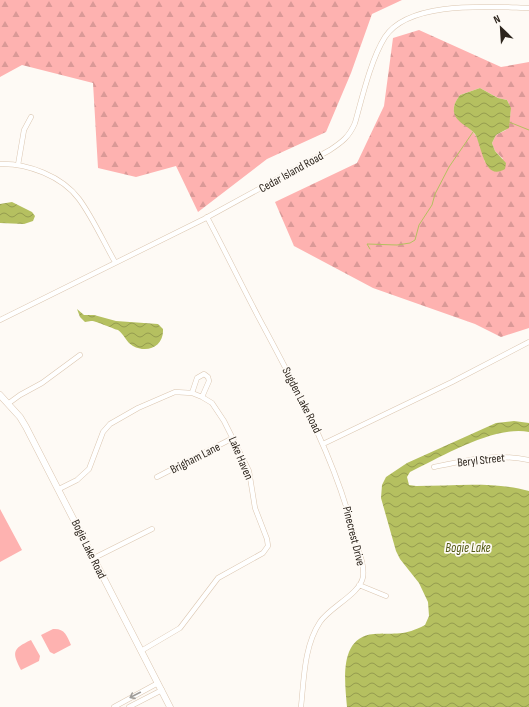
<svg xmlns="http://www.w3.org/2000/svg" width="529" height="707" viewBox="0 0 529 707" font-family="'Sofia Sans Condensed',sans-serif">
<defs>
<pattern id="forest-firs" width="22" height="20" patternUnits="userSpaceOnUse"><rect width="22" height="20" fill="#feb2b0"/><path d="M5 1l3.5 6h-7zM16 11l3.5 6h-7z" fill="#da9997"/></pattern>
<pattern id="water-waves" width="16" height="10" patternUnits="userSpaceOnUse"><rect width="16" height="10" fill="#b5c060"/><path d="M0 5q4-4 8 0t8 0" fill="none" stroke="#949c4f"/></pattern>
</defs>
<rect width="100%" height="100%" fill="#fefaf5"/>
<path fill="#feb2b0" d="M0 509 22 550 0 562Z
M53 629C64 628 67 635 71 645L54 654 50 652 41 635Z
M31 640 40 656 39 661 21 670C12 652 12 649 31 640Z"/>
<path fill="url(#forest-firs)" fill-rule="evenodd" d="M0 0H402L372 14 351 73 326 132 267 159 198 212 176 166 136 177 98 168 93 83 22 65 0 77Z
M419 30 501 67 529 62V328L501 337 475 324 373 288 294 246 275 202 357 163 384 106 393 38ZM480 88 498 98 507 100C513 110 510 120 506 130L496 135 492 143 495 151 503 159 485 162C482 152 480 141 474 133 463 119 444 117 460 95Z"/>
<path fill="url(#water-waves)" d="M480 88 498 98 507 100 511 108 509 128 496 135 492 143 495 151 506 163 505 169C484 182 482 146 475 134 469 126 456 123 454 112 453 106 456 100 460 95Z
M12 202 32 212 35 216 33 221 24 224 0 223V204Z
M77 309 84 315H94L116 321 158 324 163 329C164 346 148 354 133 346 126 342 124 334 118 330 114 329 94 320 91 321 89 321 87 322 85 322L80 317Z
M514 421 529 423V432C495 425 441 457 410 472L407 477 409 485 416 486C453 486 493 481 529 491V707H347C345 682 338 637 374 634 396 633 404 636 425 625L429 616 428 602 419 583 400 559 396 551 381 498 382 485 386 477 407 463 496 423Z"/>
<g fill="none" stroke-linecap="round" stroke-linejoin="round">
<path stroke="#b5c060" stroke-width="1" d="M509 122 529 130
M370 249 367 244 397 245 410 243 415 240 419 225 432 205 435 194 449 167 473 132"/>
<defs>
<path id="minor" d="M0 164C27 163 62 176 79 199 93 218 103 241 115 262
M18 165 24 130 31 117
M207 217C225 251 242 286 260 320 298 391 336 460 355 538 358 550 365 565 363 577 360 594 330 607 320 622 304 646 304 679 301 707
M0 320 204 219 330 150C342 142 349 137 355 123 362 98 371 59 385 37 409 0 490 7 529 8
M192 393 197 378 204 374 208 377 209 381 202 397
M9 403 20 395 42 383 80 355
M323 444 452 382 529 342
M434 467C467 460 495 453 529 460
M157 477 233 438
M59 489 77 480 89 469 103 432 110 424 138 408 175 392 192 393 202 397 212 403 224 421 249 471 255 508 267 539 268 546 263 553 218 578 180 628 141 651
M94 558 152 529
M359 585 386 596
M114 707 158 683
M129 707 162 690"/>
<path id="secondary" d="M0 395 20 417 26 427 170 707"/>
</defs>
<use href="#minor" stroke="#dbc6b0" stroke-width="5.5"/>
<use href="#secondary" stroke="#dbc6b0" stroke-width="7"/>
<use href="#minor" stroke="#fff" stroke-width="4.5"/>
<use href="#secondary" stroke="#fff" stroke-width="6"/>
</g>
<defs><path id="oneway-shaft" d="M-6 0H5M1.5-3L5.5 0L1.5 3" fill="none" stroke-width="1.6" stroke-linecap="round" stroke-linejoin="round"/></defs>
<use stroke="#a09d99" href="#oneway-shaft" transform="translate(135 695) rotate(153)"/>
<g text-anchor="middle" stroke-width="3.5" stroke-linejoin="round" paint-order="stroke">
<g font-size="12" fill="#2d251d" stroke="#fefaf5">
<text transform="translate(291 172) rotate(-29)" y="4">Cedar Island Road</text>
<text transform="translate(302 400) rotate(63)" y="4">Sugden Lake Road</text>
<text transform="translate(195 458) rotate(-27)" y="4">Brigham Lane</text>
<text transform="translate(241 458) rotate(67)" y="4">Lake Haven</text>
<text transform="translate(481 460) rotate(-6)" y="4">Beryl Street</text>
<text transform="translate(354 536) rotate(76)" y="4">Pinecrest Drive</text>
<text transform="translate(89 549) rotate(64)" y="4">Bogie Lake Road</text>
</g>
<g font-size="13" font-style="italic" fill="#545b15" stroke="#fefaf5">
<text x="468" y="552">Bogie Lake</text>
</g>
</g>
<g transform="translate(501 28) rotate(335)" stroke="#fefaf5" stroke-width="3" paint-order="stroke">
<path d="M0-3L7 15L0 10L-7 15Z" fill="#2d251d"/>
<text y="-6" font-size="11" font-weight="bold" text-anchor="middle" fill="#2d251d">N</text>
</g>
</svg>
